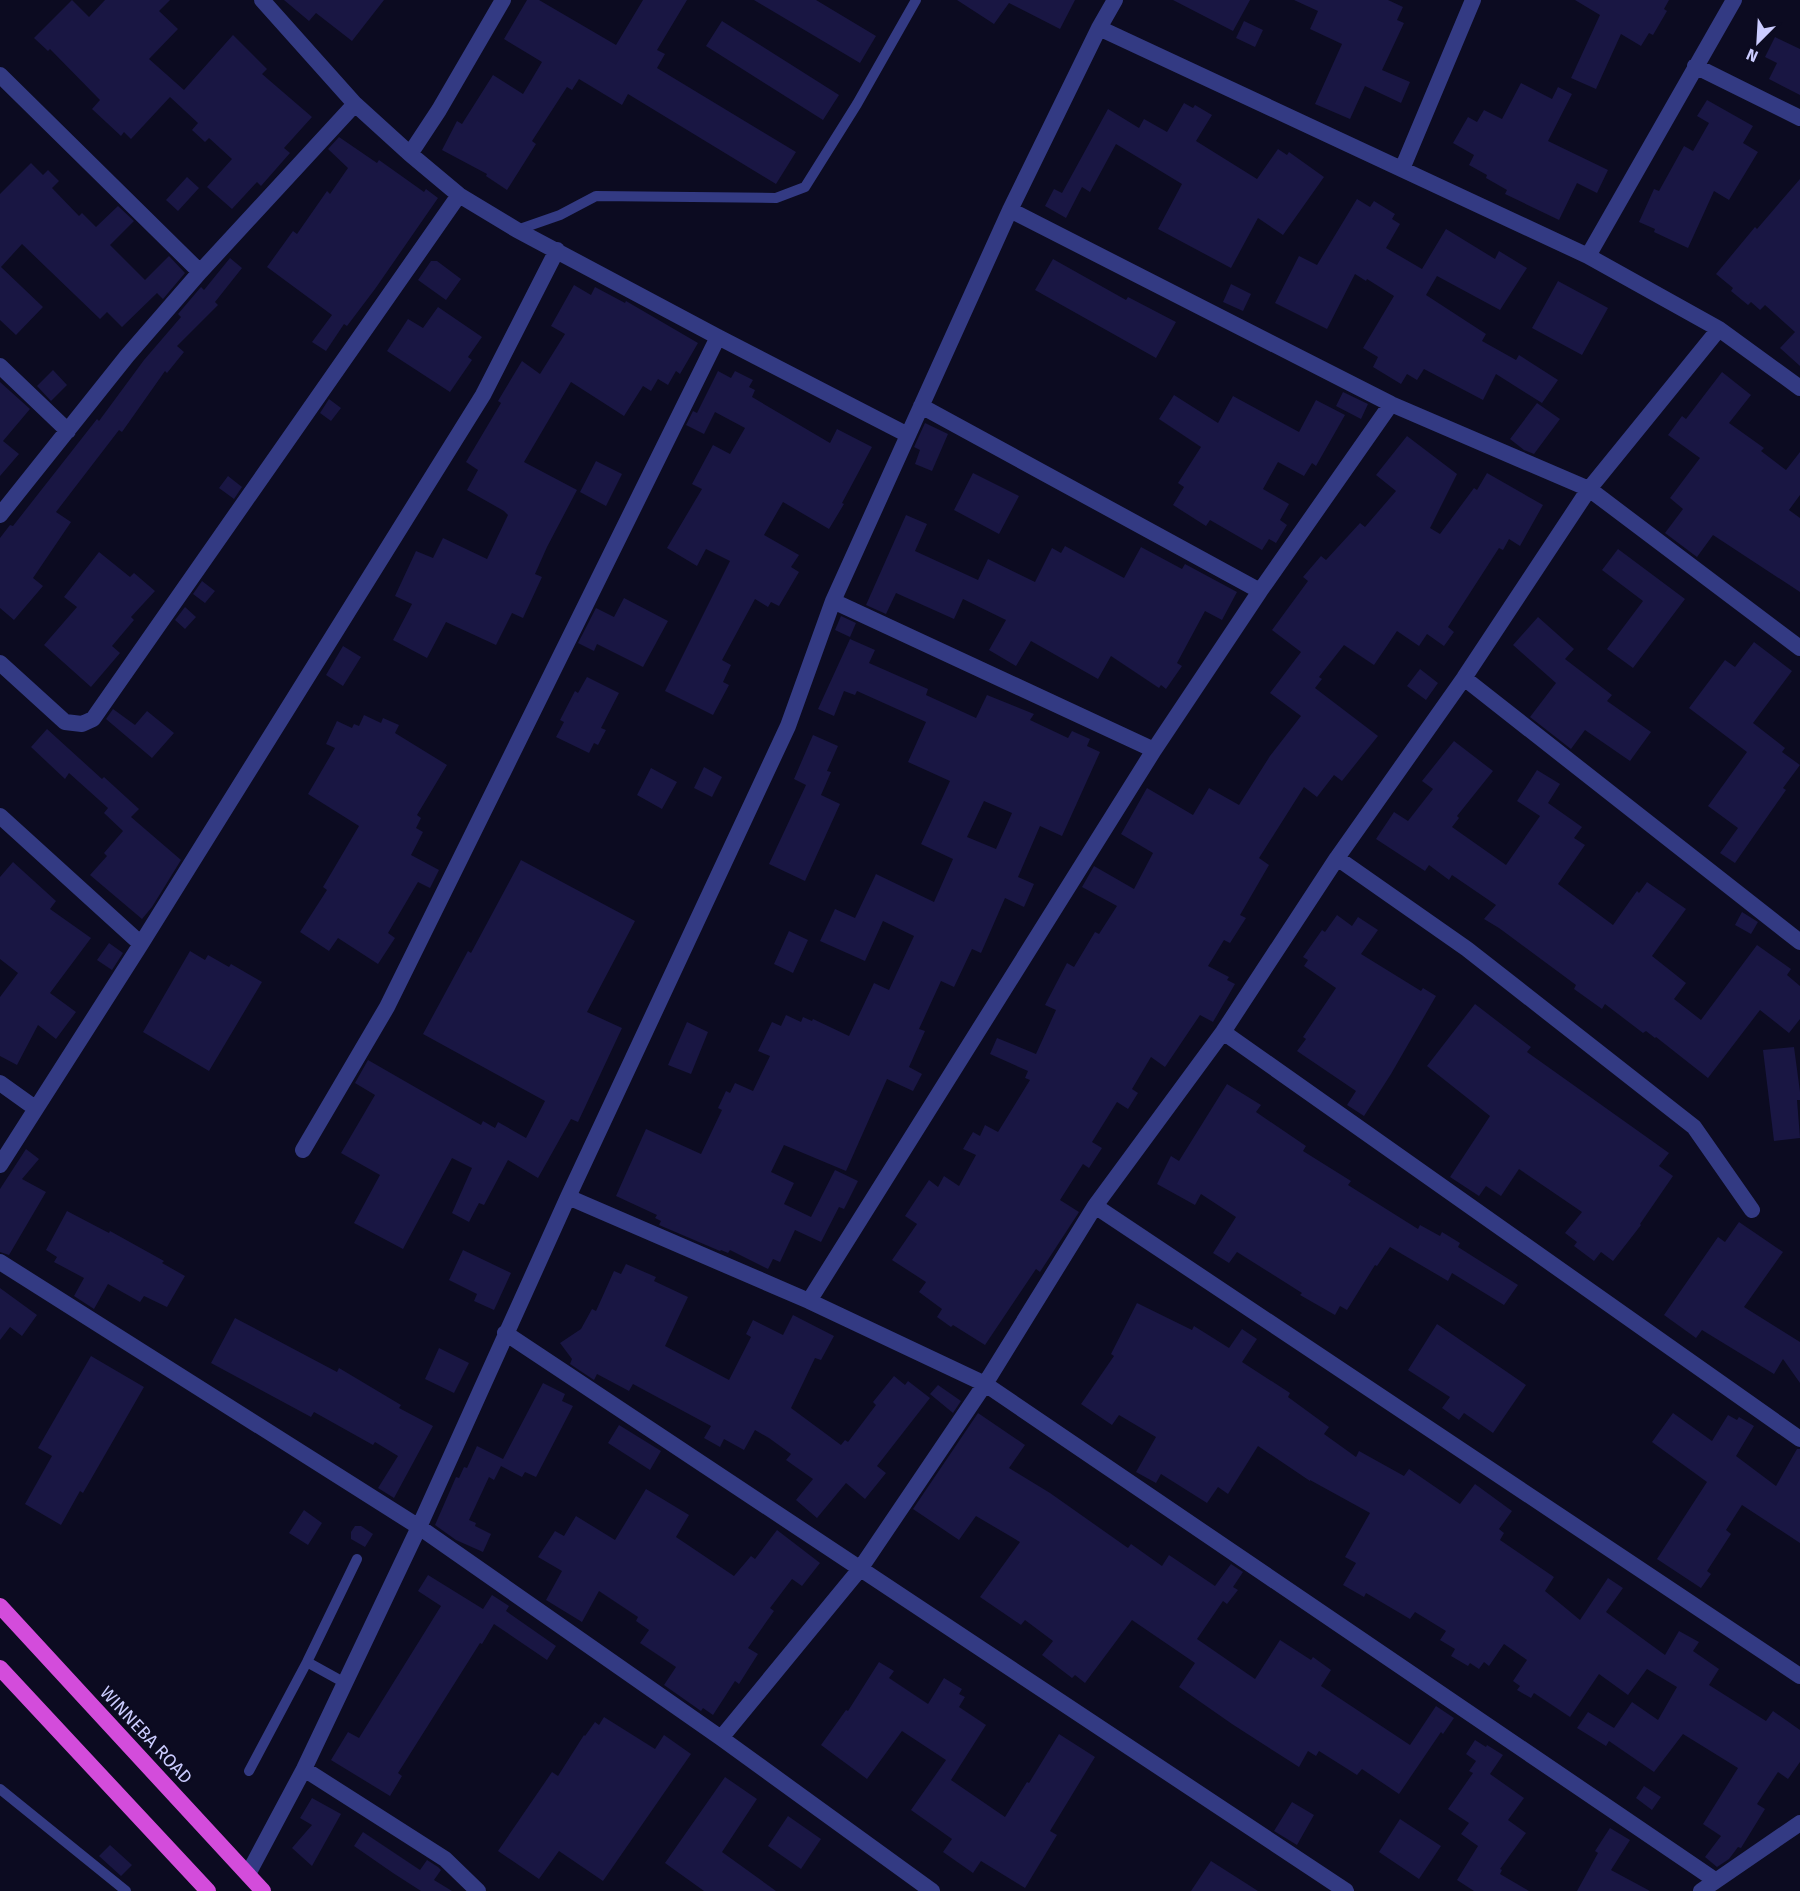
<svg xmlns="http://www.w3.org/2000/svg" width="1800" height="1891" viewBox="0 0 1800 1891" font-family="'Fira Sans',sans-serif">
<rect width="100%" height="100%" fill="#0c0b21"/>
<path fill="#191643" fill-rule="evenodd" d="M72 0 89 17 105 0H170L159 11 178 29 149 59 184 90 233 35 267 69 262 74 312 117 284 148 290 153 261 186 257 182 232 209 207 187 232 159 209 138 205 142 192 130 198 123 170 97 131 139 124 132 121 136 92 109 100 100 50 49 48 51 34 38Z
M284 0H384L352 41 316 13 309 21Z
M527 0H539L616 45 643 0H687L657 50 665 54 657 68 796 152 776 184 628 94 622 105 579 79 572 90 567 87 532 141 536 144 507 190 486 176 487 174 442 150 457 121 462 124 493 75 523 94 542 62 504 39Z
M754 0H816L876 36 860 63Z
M957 0H1075L1060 29 1009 3 994 24Z
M1173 0H1250L1233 31Z
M1294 0H1388L1403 7 1397 20 1404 23 1382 70 1410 82 1401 103 1365 86 1350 119 1315 104 1342 44 1310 29 1318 11Z
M1575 0H1669L1664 9 1667 11 1653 35 1649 33 1641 46 1621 34 1596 89 1571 78 1600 15Z
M722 21 839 95 823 120 706 46Z
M1244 21 1263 30 1255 47 1236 38Z
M1775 37 1800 49V95L1769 79 1777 63 1765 57Z
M1521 83 1552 99 1558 87 1572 94 1548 141 1608 170 1597 193 1577 183 1559 220 1505 194 1507 190 1486 178 1487 175 1469 165 1474 155 1453 143 1468 117 1477 122 1484 110 1502 119Z
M1707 100 1753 126 1743 143 1758 152 1729 200 1714 191 1688 248 1654 232 1655 229 1639 222 1654 189 1659 191 1684 146 1693 151 1709 123 1697 116Z
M1184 103 1193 108 1195 105 1212 115 1196 141 1257 179 1278 149 1287 155 1289 152 1324 177 1283 235 1258 218 1231 268 1158 229 1182 184 1116 144 1090 192 1082 187 1066 218 1045 206 1054 189 1062 193 1108 109 1139 128 1144 119 1167 132Z
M339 137 377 163 379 160 424 192 426 189 438 198 375 289 347 326 344 324 326 351 312 342 332 315 267 267 293 231 297 234 327 191 330 194 348 168 328 149Z
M31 163 43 175 48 170 59 181 52 188 79 216 82 213 96 227 118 206 134 221 110 245 145 280 169 256 185 273 163 299 157 293 122 327 107 312 100 319 22 244 1 267 43 307 16 335 0 320V194Z
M187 177 199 188 178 211 166 200Z
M1800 179V366L1780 348 1795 332 1765 305 1760 310 1751 302 1748 305 1731 291 1733 288 1716 274 1755 227 1757 229Z
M1357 199 1370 207 1374 201 1395 214 1392 219 1400 224 1386 248 1422 269 1446 229 1495 259 1499 251 1527 268 1500 310 1437 276 1426 295 1486 334 1482 341 1516 360 1519 355 1558 380 1542 403 1496 374 1483 400 1424 369 1417 380 1407 374 1401 384 1373 367 1378 357 1363 348 1394 296 1367 279 1366 281 1355 274 1327 329 1275 303 1299 256 1317 265Z
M230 258 242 268 215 302 218 305 177 346 184 352 167 373 165 371 122 432 119 430 56 512 71 522 33 578 43 586 14 620 0 608V538L10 525 13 526 97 419 99 421 144 360 181 317 178 314 201 287 204 290Z
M1053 259 1126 300 1128 297 1176 322 1156 358 1035 290Z
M431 261H437L461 279 446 300 418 280Z
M1558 281 1608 308 1582 355 1532 328Z
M1231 284 1251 294 1243 311 1223 302Z
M574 285 591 295 595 287 625 303 626 301 698 343 680 374 676 371 668 385 658 379 651 391 643 386 624 416 571 382 524 462 577 490 547 547 535 574 542 577 523 618 512 613 496 645 446 622 427 658 393 640 412 604 395 596 416 551 433 558 443 538 487 559 508 515 504 511 467 490 478 470 466 462 501 403 498 401 522 361 540 374 565 334 551 326Z
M438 307 482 337 468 357 472 360 450 392 387 351 408 319 423 328Z
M53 370 67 385 51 401 37 386Z
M718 371 731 378 735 371 753 380 749 387 755 390 752 397 830 443 837 429 872 447 842 503 844 504 829 529 783 502 764 535 799 555 791 567 799 572 779 606 771 602 768 607 755 599 722 660 731 665 723 682 729 685 713 715 665 691 730 561 706 549 697 566 667 548 702 489 692 484 713 445 730 454 745 428 715 412 704 434 686 425 693 411 697 413Z
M1722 372 1751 395 1729 423 1764 448 1761 451 1786 470 1800 452V495L1789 510 1800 518V592L1713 535 1697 557 1665 533 1683 509 1670 498 1700 458 1668 435 1682 416 1686 419Z
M0 382 30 409 3 441 19 454 0 476Z
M1343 392 1368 404 1361 419 1336 406Z
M1174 395 1218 423 1233 396 1299 432 1316 400 1345 415 1316 466 1312 463 1304 476 1278 462 1263 489 1289 504 1280 520 1287 525 1276 543 1269 539 1262 550 1210 520 1206 526 1173 505 1184 487 1178 483 1201 447 1159 419Z
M329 399 341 408 331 421 320 413Z
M1537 403 1560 419 1534 454 1524 450 1510 439Z
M925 423 948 434 932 471 915 464 920 450 914 447Z
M1407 436 1457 474 1430 528 1440 534 1474 488 1477 490 1487 473 1543 505 1520 546 1509 539 1503 550 1499 548 1448 627 1454 632 1444 646 1427 634 1419 646 1397 631 1374 665 1344 645 1319 677 1322 679 1315 688 1378 736 1342 781 1334 775 1317 797 1304 787 1259 858 1269 865 1240 915 1246 918 1230 943 1224 940 1208 966 1229 977 1227 980 1235 984 1213 1022 1200 1015 1165 1067 1151 1057 1132 1089 1138 1093 1128 1109 1117 1102 1092 1142 1102 1148 1089 1168 1083 1164 1060 1200 1079 1212 1040 1272 1036 1269 985 1345 953 1325 951 1327 937 1317 942 1309 919 1292 926 1282 892 1260 917 1224 905 1216 929 1180 938 1187 944 1176 959 1186 976 1155 963 1149 973 1132 980 1136 985 1125 998 1132 1030 1080 1025 1078 1028 1071 990 1054 997 1038 1036 1054 1056 1010 1045 1005 1067 963 1074 967 1095 932 1099 934 1117 906 1082 887 1094 866 1134 889 1153 853 1121 834 1147 788 1193 815 1209 788 1239 805 1270 756 1301 716 1270 693 1301 652 1272 630 1308 581 1303 577 1321 556 1326 560 1360 523 1365 527 1396 491 1376 475Z
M596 461 622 474 606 506 580 492Z
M973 473 1019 496 999 534 954 510Z
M228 476 242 487 234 499 219 488Z
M906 515 927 524 915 551 978 580 988 559 1035 582 1052 548 1061 553 1065 546 1124 578 1141 547 1182 569 1185 564 1237 592 1222 620 1205 611 1177 663 1182 666 1166 689 1161 685 1159 688 1111 656 1098 679 1031 641 1016 666 989 650 1006 620 963 599 954 619 896 593 886 614 866 605Z
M1618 549 1685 599 1633 668 1607 649 1643 601 1602 570Z
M99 552 130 577 134 573 155 591 131 617 134 620 112 646 120 653 91 687 44 645 77 607 64 597Z
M202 581 215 591 205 603 193 594Z
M624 598 668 621 643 667 597 644 594 651 578 643 596 608 614 617Z
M185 607 196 617 185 629 175 620Z
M841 616 856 623 850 637 835 630Z
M1538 617 1574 649 1565 659 1612 695 1607 701 1651 732 1630 761 1585 730 1571 749 1530 717 1556 683 1513 645Z
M850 639 875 650 869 663 928 689 926 695 976 718 987 695 1034 714 1030 720 1068 738 1072 731 1090 739 1087 746 1100 752 1062 836 1040 826 1018 877 1034 884 1024 907 1005 898 981 953 972 949 954 987 941 981 919 1029 925 1031 909 1067 922 1074 913 1091 887 1079 846 1171 784 1145 771 1172 794 1183 784 1204 811 1217 835 1170 858 1181 844 1209 839 1207 821 1242 795 1230 780 1262 773 1259 768 1269 730 1250 728 1253 721 1250 720 1251 659 1225 661 1221 655 1218 657 1215 616 1196 646 1129 701 1154 722 1110 718 1108 726 1091 730 1093 735 1083 753 1091 770 1056 758 1051 772 1022 781 1026 786 1015 801 1022 803 1017 812 1021 813 1019 849 1036 874 983 889 990 914 936 883 921 865 961 820 941 835 909 855 918 876 874 934 902 953 859 921 844 950 781 908 762 926 722 857 691 855 695 844 691 834 716 818 709ZM984 801 1012 813 996 849 967 837Z
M1754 642 1792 671 1753 723 1785 748 1782 752 1800 765 1783 788 1786 790 1735 863 1720 853 1738 828 1708 806 1747 752 1689 708 1725 660 1735 667Z
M343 646 361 657 343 686 326 675Z
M1420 669 1438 683 1426 700 1407 686Z
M587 677 619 693 601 728 606 730 598 745 594 743 589 753 556 737 564 722 560 720 575 691 578 693Z
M113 709 135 725 147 711 174 733 152 758 106 719Z
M364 715 381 723 383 718 399 725 395 733 447 765 417 815 421 818 416 828 423 832 411 855 439 870 430 888 418 882 388 933 395 938 378 964 338 938 329 951 300 932 327 890 323 887 359 826 308 794 335 748 326 744 337 721 352 728 354 724 359 726Z
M47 729 102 779 104 777 139 809 131 817 181 860 152 907 142 919 90 875 107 856 104 853 123 831 104 813 108 808 69 773 65 779 31 747Z
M813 735 838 746 827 771 831 772 821 795 840 804 805 881 769 864 806 785 794 779Z
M1454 741 1493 771 1457 816 1459 818 1452 827 1506 865 1540 816 1517 801 1537 770 1560 784 1548 803 1582 827 1574 838 1585 845 1558 884 1613 925 1637 891 1639 893 1647 882 1686 909 1652 956 1686 983 1674 999 1701 1020 1757 945 1791 969 1787 975 1800 986V1019L1789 1033 1760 1010 1708 1078 1656 1037 1655 1038 1646 1031 1643 1033 1605 1004 1602 1009 1574 989 1576 985 1499 928 1484 919 1496 905 1452 875 1449 880 1429 865 1425 871 1376 839 1394 812 1408 821 1433 789 1422 781Z
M704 767 722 777 712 797 694 788Z
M651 768 677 782 662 809 637 795Z
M521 860 635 921 587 1012 622 1028 578 1122 571 1119 538 1178 508 1160 484 1205 479 1203 469 1222 452 1213 472 1168 452 1158 403 1249 354 1223 380 1175 341 1153 375 1095 355 1083 368 1060 481 1125 483 1121 495 1128 498 1122 526 1138 545 1101 423 1034 468 951 471 953Z
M13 862 56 901 50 909 91 938 50 993 76 1012 56 1039 38 1025 17 1065 0 1056V997L18 973 0 959V877Z
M1742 912 1758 922 1751 934 1735 925Z
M1337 915 1352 926 1358 917 1378 930 1361 954 1421 991 1423 988 1436 996 1391 1074 1364 1116 1347 1105 1356 1091 1297 1051 1306 1039 1303 1037 1336 988 1304 966 1308 960 1303 957 1322 930 1325 932Z
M789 931 808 940 793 973 774 964Z
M109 943 123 953 112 970 97 960Z
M190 951 205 960 208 955 229 967 231 964 262 982 209 1071 143 1032Z
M1475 1004 1531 1047 1527 1052 1669 1153 1659 1166 1673 1176 1640 1224 1641 1225 1613 1261 1601 1252 1594 1261 1574 1246 1577 1242 1565 1233 1582 1212 1519 1169 1501 1196 1486 1186 1479 1196 1450 1177 1490 1116 1427 1066Z
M687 1022 708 1032 691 1074 668 1065Z
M1794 1047 1800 1092V1100H1797L1800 1138 1774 1141 1763 1050Z
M1227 1084 1261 1105 1256 1112 1306 1146 1303 1151 1351 1181 1348 1185 1418 1229 1420 1225 1440 1236 1442 1232 1460 1243 1458 1247 1518 1285 1504 1305 1452 1273 1448 1281 1390 1247 1377 1266 1375 1265 1347 1310 1340 1306 1335 1315 1300 1295 1302 1293 1237 1252 1229 1263 1213 1253 1236 1217 1201 1194 1195 1205 1157 1184 1171 1156 1179 1161Z
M26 1149 39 1159 22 1179 46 1192 9 1255 0 1252V1189Z
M67 1211 109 1233 110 1231 164 1261 162 1263 185 1276 167 1307 144 1296 140 1302 108 1284 94 1309 74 1296 84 1278 54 1262 57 1257 46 1250Z
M1739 1222 1783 1252 1744 1307 1800 1342V1383L1783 1359 1774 1374 1702 1330 1696 1338 1664 1315 1718 1237 1725 1242Z
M463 1250 511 1273 494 1310 474 1301 477 1294 449 1280Z
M626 1264 656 1277 654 1281 688 1297 665 1346 729 1380 751 1337 746 1334 753 1320 783 1335 793 1315 834 1336 821 1360 815 1358 791 1408 841 1445 845 1440 848 1442 876 1405 873 1402 894 1376 905 1385 908 1381 930 1398 877 1466 886 1473 865 1499 846 1483 817 1518 796 1500 813 1479 786 1460 791 1454 769 1438 755 1430 744 1450 724 1439 720 1447 704 1438 711 1426 633 1384 629 1391 597 1374 594 1380 570 1364 572 1359 560 1343 581 1329 592 1309 596 1311 614 1271 621 1274Z
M0 1288 37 1315 22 1336 10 1327 0 1340Z
M1137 1303 1192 1330 1194 1326 1229 1348 1242 1329 1257 1339 1242 1362 1290 1393 1288 1397 1329 1427 1324 1434 1356 1457 1359 1451 1404 1476 1409 1469 1460 1504 1475 1484 1512 1511 1499 1529 1504 1533 1500 1540 1554 1577 1545 1591 1580 1620 1608 1578 1623 1588 1606 1612 1665 1655 1679 1631 1699 1642 1693 1651 1719 1669 1709 1685 1766 1721 1773 1711 1800 1730V1762L1788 1779 1778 1772 1757 1804 1765 1809 1741 1848 1738 1847 1729 1859 1717 1867 1705 1857 1721 1836 1703 1824 1738 1768 1683 1734 1654 1772 1609 1741 1606 1746 1577 1728 1588 1712 1614 1728 1632 1702 1658 1720 1677 1687 1647 1669 1628 1695 1599 1674 1570 1717 1534 1693 1531 1698 1517 1690 1520 1686 1513 1681 1527 1660 1504 1644 1489 1666 1484 1662 1479 1669 1470 1663 1468 1666 1451 1656 1455 1649 1440 1640 1446 1631 1415 1612 1410 1619 1366 1593 1364 1597 1343 1585 1356 1563 1345 1557 1370 1513 1310 1480V1481L1258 1446 1228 1494 1218 1487 1207 1503 1161 1474 1156 1483 1136 1472 1156 1437 1119 1415 1112 1425 1081 1404 1114 1356 1111 1354Z
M235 1318 337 1372 339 1368 401 1405 399 1408 433 1426 394 1498 378 1488 398 1456 375 1442 373 1445 314 1412 311 1417 211 1363Z
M1437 1324 1526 1385 1493 1433 1464 1413 1459 1420 1442 1408 1450 1397 1408 1370Z
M439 1348 469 1363 454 1393 425 1379Z
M91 1356 144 1387 83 1493 80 1491 61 1525 25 1504 52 1456 38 1448Z
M543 1383 565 1394 562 1401 573 1406 536 1477 525 1472 522 1477 501 1466 494 1480 489 1477 469 1520 476 1523 475 1526 491 1534 483 1552 456 1540 435 1525 456 1477 459 1478 464 1467 467 1468 477 1446 503 1459Z
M938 1385 961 1401 953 1413 930 1394Z
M978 1413 1025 1445 1009 1468 1050 1493 1128 1548 1131 1544 1162 1566 1169 1555 1215 1586 1231 1564 1243 1572 1233 1587 1238 1590 1227 1604 1223 1601 1197 1639 1255 1679 1280 1640 1311 1660 1313 1657 1331 1670 1321 1686 1410 1745 1436 1706 1454 1718 1443 1734 1441 1732 1399 1794 1362 1769 1357 1775 1319 1751 1316 1756 1308 1751 1299 1767 1232 1724 1179 1687 1195 1663 1132 1620 1085 1683 1075 1675 1072 1678 1042 1655 1053 1641 1025 1620 1021 1625 980 1597 1020 1542 976 1516 959 1540 913 1509Z
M1673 1413 1712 1441 1728 1415 1737 1420 1739 1417 1754 1426 1736 1456 1776 1486 1797 1449H1800V1543L1742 1505 1726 1530 1731 1534 1707 1571 1711 1574 1701 1588 1657 1559 1707 1482 1652 1442Z
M619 1425 661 1451 650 1470 608 1443Z
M646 1489 689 1515 676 1537 734 1576 751 1556 755 1559 777 1530 820 1563 802 1586 792 1579 770 1608 774 1611 748 1648 758 1654 739 1684 735 1681 713 1715 703 1708 701 1711 664 1685 676 1667 640 1643 649 1630 636 1621 638 1617 599 1591 582 1622 546 1600 562 1571 538 1557 555 1531 564 1536 576 1516 615 1540Z
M304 1510 322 1523 308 1545 289 1533Z
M355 1526H361L373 1534 365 1547 351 1539V1532Z
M428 1575 483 1609 492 1595 509 1606 506 1611 556 1646 547 1660 494 1624 482 1644 480 1643 398 1773 402 1776 390 1796 331 1760 348 1732 359 1738 441 1606 418 1591Z
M879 1662 894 1671 889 1678 928 1704 944 1678 962 1689 959 1694 965 1697 959 1707 986 1725 951 1780 1005 1817 1027 1782 1029 1783 1059 1734 1095 1757 1050 1831 1057 1835 1025 1888 981 1861 973 1873 943 1852 952 1839 911 1810 946 1760 902 1731 867 1779 821 1745 846 1710 848 1711Z
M604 1717 655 1749 664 1735 691 1754 603 1881 559 1851 539 1879 498 1851 552 1772 558 1776 584 1735 585 1736 595 1722 599 1725Z
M1475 1740 1486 1747 1487 1745 1503 1755 1490 1774 1524 1798 1508 1820 1526 1833 1500 1869 1502 1870 1500 1874 1529 1891H1474L1457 1880 1478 1846 1461 1834 1469 1823 1448 1809 1473 1773 1469 1771 1476 1761 1466 1754Z
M725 1777 757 1799 722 1852 776 1891H704L665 1863Z
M1644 1786 1661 1797 1652 1810 1636 1798Z
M312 1798 341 1814 312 1866 292 1848 312 1825 300 1818Z
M1292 1802 1314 1815 1297 1845 1274 1831Z
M788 1816 821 1839 801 1869 768 1846Z
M1400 1819 1441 1846 1419 1879 1379 1852Z
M1610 1828 1630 1840 1611 1870 1650 1891H1577L1598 1853 1595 1851Z
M363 1832 420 1870 427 1860 438 1867 441 1870 434 1880 452 1891H421L393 1873 354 1846Z
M110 1845 132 1865 121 1876 99 1856Z
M1211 1861 1258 1891H1191Z"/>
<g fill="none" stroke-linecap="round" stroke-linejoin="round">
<path stroke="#333a83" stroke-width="10" d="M517 230 560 215 596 196 776 198 805 187 857 104 916 0
M307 1662 345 1683
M249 1771 307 1662 357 1559
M0 1789 126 1891"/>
<path stroke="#333a83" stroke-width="16" d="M262 0 355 104 410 154 459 195 517 230 718 337 908 435
M1099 28 1588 256 1719 329 1800 388
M1695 66 1800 118
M0 75 200 272
M410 154 439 110 503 0
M1402 169 1473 0
M1010 210 1391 404 1589 489 1800 648
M1588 256 1734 0
M0 366 68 431
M921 406 1260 591
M0 515 127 356 200 272 355 104
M833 601 1154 750
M0 663 65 722 82 724 93 719 459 195
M1464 678 1800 942
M0 816 141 944
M1337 858 1467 949 1694 1127 1752 1210
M1223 1032 1800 1439
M0 1083 35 1108
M303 1150 387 1007 718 337
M0 1165 141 944 483 395 557 250
M568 1197 809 1301 985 1384 1715 1880
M1095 1206 1223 1032 1337 858 1464 678 1589 489 1719 329
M0 1262 419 1527 721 1738 932 1891
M809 1301 1154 750 1260 591 1391 404
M505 1333 1346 1891
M721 1738 860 1569 985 1384 1095 1206 1800 1676
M304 1769 445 1859 478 1891
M248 1874 304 1769 419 1527 568 1197 788 726 833 601 1010 210 1099 28 1115 0
M1701 1891 1800 1823"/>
<path stroke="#d34cdb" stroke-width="16" d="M0 1606 263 1891
M0 1668 208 1891"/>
</g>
<g text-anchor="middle" stroke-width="5" stroke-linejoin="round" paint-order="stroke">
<g font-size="18" fill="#cbccff" stroke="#0c0b21">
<text transform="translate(146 1735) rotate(47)" y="6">WINNEBA ROAD</text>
</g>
</g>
<g transform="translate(1758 42) rotate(204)" stroke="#0c0b21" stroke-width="4.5" paint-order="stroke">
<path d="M0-4.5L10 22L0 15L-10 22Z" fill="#cbccff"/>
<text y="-9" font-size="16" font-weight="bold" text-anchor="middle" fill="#cbccff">N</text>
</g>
</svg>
